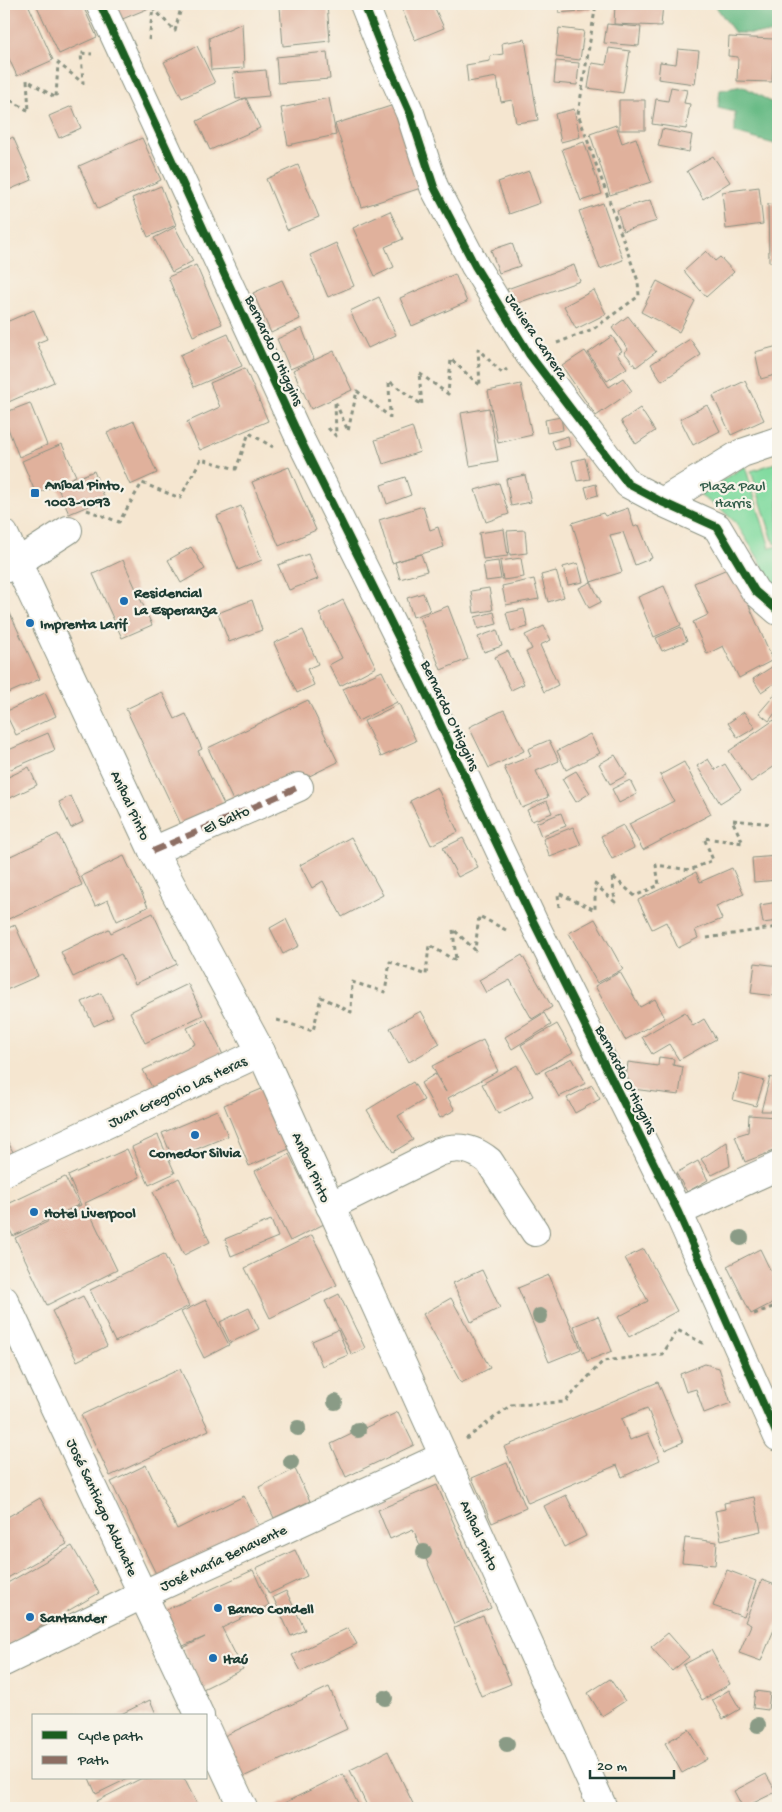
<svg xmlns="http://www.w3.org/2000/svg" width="782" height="1812" viewBox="0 0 782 1812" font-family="'Gochi Hand',sans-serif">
<rect width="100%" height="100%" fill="#f7f3e8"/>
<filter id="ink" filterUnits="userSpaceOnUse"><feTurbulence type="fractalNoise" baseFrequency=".02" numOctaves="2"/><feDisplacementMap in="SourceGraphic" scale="10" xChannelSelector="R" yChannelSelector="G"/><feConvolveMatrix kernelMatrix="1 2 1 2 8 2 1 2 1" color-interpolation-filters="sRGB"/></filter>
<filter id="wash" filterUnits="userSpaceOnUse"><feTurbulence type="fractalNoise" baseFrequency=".0096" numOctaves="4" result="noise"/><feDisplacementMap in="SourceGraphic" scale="20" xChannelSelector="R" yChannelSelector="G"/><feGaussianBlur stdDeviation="1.12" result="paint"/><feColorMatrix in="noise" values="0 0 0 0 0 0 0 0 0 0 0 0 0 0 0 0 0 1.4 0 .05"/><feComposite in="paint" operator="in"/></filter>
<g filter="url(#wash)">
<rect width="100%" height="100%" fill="#f5e6d0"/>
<path fill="#82dba0" stroke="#508c6a" d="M778 462V543L774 544 751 471Z
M745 466 770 548 778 546V591L771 582 757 556 736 523 721 509 699 495Z"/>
<path fill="#69bb86" stroke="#447c5d" d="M714 4H778V34L735 33Z
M743 86 776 105 778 115V145L735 133V112L718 108 720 90Z"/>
<g id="blocks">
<path fill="#e0b19c" d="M6 4H28L53 60 17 76 4 48V5Z
M36 4H82L97 37 59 54Z
M113 4H159L120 20Z
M327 4 330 41 283 46 280 7Z
M408 4H433L444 28 415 40 401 7Z
M558 4H590L591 10 559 13Z
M615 4H663L661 26 614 24Z
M242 23 244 68 211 70 209 38Z
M607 24 641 27 639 46 604 43Z
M559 28 584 31 580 60 556 57Z
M729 37 774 39 772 82 737 81 738 57 728 56Z
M525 39 538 120 516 123 512 100 501 102 497 77 468 82 466 65 490 61V56L503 54 502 43Z
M197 46 215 83 182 98 164 62Z
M609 48 630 51 623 93 588 88 592 63 606 65Z
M678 49 699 51 695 84 658 79 660 62 676 64Z
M327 52 330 79 278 83 276 57Z
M556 61 579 63 577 85 554 83Z
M266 70 269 96 236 99 233 73Z
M671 87 687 90 684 103 690 104 686 129 652 124 656 99 668 101Z
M246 98 260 128 210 150 197 121Z
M329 98 336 135 288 145 281 108Z
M619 100H645V130H619Z
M397 104 424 187 362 207 335 124Z
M72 106 81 128 59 138 49 116Z
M574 109 580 137 561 142 555 114Z
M616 125 622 143 636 138 651 182 610 195 590 134Z
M662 129 692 135 689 152 658 146Z
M13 137 32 180 4 192V142Z
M142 138 161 180 98 209 79 166Z
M584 142 602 194 581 201 562 149Z
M713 156 730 182 703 199 687 171Z
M298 165 319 217 287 230 266 179Z
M529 171 540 203 509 214 498 182Z
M161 186 176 225 148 237 132 198Z
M759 187 763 224 726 229 722 192Z
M650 200 657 221 623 231 617 210Z
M603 203 623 260 600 269 579 211Z
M778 203V262H769L768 204Z
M390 211 403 239 385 247 394 267 375 276 353 228Z
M175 227 193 261 172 272 154 238Z
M336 243 354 286 328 297 310 255Z
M512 243 520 266 499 273 491 250Z
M706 251 715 261 720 257 734 272 706 297 684 271Z
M196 265 222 324 193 336 168 277Z
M574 265 580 281 512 305 507 289Z
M455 274 467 302 412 326 400 298Z
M282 280 300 319 271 333 253 293Z
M657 281 695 301 679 332 641 312Z
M594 290 606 314 576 329 564 306Z
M379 297 396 335 368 348 350 311Z
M34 310 47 339 37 343 54 382 4 404V323Z
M628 316 656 352 636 367 624 352 628 349 612 328Z
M302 328 314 359 290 369 277 339Z
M228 334 242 366 194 387 180 355Z
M612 336 622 351 617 354 627 368 607 381 588 353Z
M690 339 701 355 662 381 651 364Z
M778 346V374L761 379 755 352Z
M334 351 352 390 311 409 293 370Z
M585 351 609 387 623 378 632 391 596 416 562 366Z
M245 368 268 421 200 450 187 422 220 407 210 383Z
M745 381 764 420 731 435 713 396Z
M521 384 532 435 498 443 488 391Z
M30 403 47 445 19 457 4 418V413Z
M707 405 720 431 693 445 680 419Z
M489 408 498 461 470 466 461 413Z
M640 408 655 431 636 444 621 421Z
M561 417 563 430 547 433 545 420Z
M134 421 157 473 130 485 107 433Z
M412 427 420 452 383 464 375 440Z
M568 436 570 446 555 450 552 441Z
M62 444 76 476 36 494 22 461Z
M585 458 590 479 577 481 572 461Z
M289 467 316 530 279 546 252 482Z
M94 471 105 499 69 514 57 486Z
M525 475 531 502 511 506 506 479Z
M405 477 411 495 387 504 381 485Z
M499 483 509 514 486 522 475 490Z
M596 484 598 495 588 498 585 487Z
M241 506 262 560 238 570 217 516Z
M423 506 430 530 438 527 444 547 392 563 379 520Z
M628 508 634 527 639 525 652 558 635 565 623 532 610 535 622 572 591 582 572 523 603 513 605 516Z
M504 529 508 556 483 559 479 533Z
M525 530 527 553 510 555 507 531Z
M191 547 205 569 181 583 168 560Z
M308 554 318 579 289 590 278 565Z
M421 554 427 571 400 579 395 562Z
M521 558 524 577 503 580 500 561Z
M123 560 152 625 122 638 93 574Z
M498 561 501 579 486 581 483 563Z
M578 563 583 582 568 585 563 567Z
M732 567 773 660 739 678 723 646 707 654 693 622 708 615 694 583Z
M556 571 564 597 548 602 541 575Z
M534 579 539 599 506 605 502 586Z
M591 582 601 602 589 608 579 588Z
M664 586 681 625 654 637 638 597Z
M489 588 493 610 474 613 471 591Z
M423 593 430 611 413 617 407 598Z
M4 600 40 679 4 695Z
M252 600 262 630 229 642 218 613Z
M343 600 376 667 340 686 329 665 342 658 319 613Z
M448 606 468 659 441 670 420 617Z
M524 609 528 627 511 631 506 613Z
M494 612 497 624 478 629 475 617Z
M544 626 551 640 540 645 558 685 544 692 526 652 532 649 525 635Z
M681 627 687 641 662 651 656 638Z
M303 630 318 664 307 669 314 685 297 693 274 643Z
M497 630 502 646 484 652 478 637Z
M508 651 524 684 511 690 495 657Z
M778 663V681L761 692 753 679Z
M382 671 397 702 358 721 343 689Z
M778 691V709L769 721 759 713Z
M162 692 175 719 186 714 202 749 198 751 228 813 185 833 126 709Z
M45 693 56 716 16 735 5 712Z
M308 700 338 762 238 811 208 748Z
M399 704 416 741 381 757 364 721Z
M504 710 524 751 489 768 469 727Z
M744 712 755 728 738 738 728 723Z
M774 720 778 727V764L751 782 729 751Z
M48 733 55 750 4 772V752Z
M590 734 600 753 566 770 557 751Z
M549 740 559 761 536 771 548 797 522 808 504 767 531 756 528 749Z
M615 755 627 775 610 784 599 764Z
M708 759 715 770 725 764 741 790 720 803 697 766Z
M684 762 711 814 643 850 629 824 674 801 660 775Z
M29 767 37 785 4 801V779Z
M576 771 590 793 576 802 562 779Z
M630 780 637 794 619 803 612 789Z
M437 787 458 832 431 845 410 801Z
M71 796 83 822 71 828 59 802Z
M547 801 552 813 532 821 527 810Z
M561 813 566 826 541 836 536 823Z
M623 825 634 848 612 859 601 836Z
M573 827 581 845 550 857 543 839Z
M58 834 82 885 4 921V859Z
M351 837 383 895 342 917 323 881 312 888 300 865Z
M463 838 478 867 458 877 443 848Z
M124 856 148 907 117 921 108 900 95 906 81 876Z
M778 856V880L754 882 752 858Z
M732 868 744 894 716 906 722 919 695 930 698 938 678 948 666 922 652 929 638 900 696 872 700 882Z
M778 902V921L763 923 760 905Z
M153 913 177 964 135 984 121 954 73 977 61 952 109 929 111 933Z
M286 919 299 946 283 954 270 928Z
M595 919 623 969 597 983 569 933Z
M15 925 38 976 4 991V930Z
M522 955 552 1007 532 1019 510 980 486 993 479 980Z
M755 963 778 966 775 996 751 993Z
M620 972 640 1007 655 999 665 1018 625 1040 595 986Z
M188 984 203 1015 145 1043 130 1012Z
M101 993 113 1017 94 1026 82 1002Z
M421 1011 440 1044 409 1062 390 1028Z
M685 1012 693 1026 704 1019 716 1039 679 1060 669 1044 652 1054 642 1037Z
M544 1013 551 1025 512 1049 505 1037Z
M206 1019 223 1055 153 1089 143 1070 195 1044 187 1028Z
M557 1024 573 1052 537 1073 521 1045Z
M483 1040 498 1071 448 1098 455 1110 440 1118 421 1083 435 1074 446 1092 432 1066Z
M659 1057 674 1059 673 1065 683 1067 679 1095 625 1088 628 1062 658 1066Z
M572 1058 586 1083 559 1097 545 1072Z
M517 1065 533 1096 498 1114 482 1084Z
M740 1074 764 1081 756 1106 733 1100Z
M770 1077 778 1080V1111H761Z
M413 1082 424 1100 398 1116 413 1140 393 1152 367 1110Z
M592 1085 600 1099 575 1113 567 1098Z
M264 1088 289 1149 249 1166 224 1105Z
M217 1110 228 1136 173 1159 162 1133Z
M749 1115 775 1117 776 1121H778V1149L745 1162 735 1136 748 1132Z
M4 1134 14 1154 4 1158Z
M158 1135 175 1173 149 1185 132 1147Z
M727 1142 730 1166 712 1175 701 1159Z
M127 1149 140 1177 85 1203 117 1270 47 1305 15 1238 81 1205 68 1176Z
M289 1154 324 1224 290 1241 255 1171Z
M698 1161 708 1180 687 1192 676 1173Z
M65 1177 79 1205 13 1236 4 1219V1204H8Z
M179 1178 210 1242 184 1255 153 1192Z
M271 1220 278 1237 231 1256 225 1239Z
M312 1235 337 1285 270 1318 245 1268Z
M644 1249 677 1311 629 1337 618 1317 648 1301 625 1258Z
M760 1249 778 1286V1300L751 1314 727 1266Z
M164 1254 189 1306 115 1342 90 1290Z
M482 1270 500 1308 471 1322 453 1283Z
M549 1275 581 1349 549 1362 518 1288Z
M339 1294 365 1348 352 1355 325 1301Z
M83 1296 107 1346 77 1361 52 1311Z
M451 1298 490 1368 461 1383 423 1314Z
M206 1300 229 1345 204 1358 181 1312Z
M249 1308 259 1329 230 1343 220 1322Z
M598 1316 612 1351 587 1361 574 1326Z
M338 1330 348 1355 322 1366 312 1341Z
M705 1364 719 1368 731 1403 704 1413 696 1389 686 1392 680 1374Z
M180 1369 209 1430 110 1476 81 1415Z
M658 1382 683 1442 665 1450 647 1408 621 1419 630 1440 648 1433 660 1460 622 1477 617 1465 528 1503 504 1447Z
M398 1412 414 1445 346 1477 331 1444Z
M507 1463 526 1508 492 1523 472 1478Z
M146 1465 177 1529 244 1496 260 1528 158 1578 111 1482Z
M295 1469 310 1501 274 1518 259 1487Z
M437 1485 491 1608 454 1624 413 1529 390 1539 378 1510Z
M566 1495 586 1536 564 1547 544 1506Z
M754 1497 761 1531 721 1540 715 1511 725 1509 724 1503Z
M40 1498 67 1544 4 1580V1519Z
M685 1538 717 1542 715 1565 682 1562Z
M72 1546 99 1593 7 1646 4 1641V1585Z
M295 1550 307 1576 269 1594 256 1568Z
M253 1570 269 1605 222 1628 243 1669 203 1689 183 1648 205 1637 183 1646 166 1610Z
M727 1570 756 1581 744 1617 713 1606Z
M762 1580 778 1586V1620L761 1661 739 1653 751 1625 745 1622Z
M286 1591 305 1630 291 1636 273 1597Z
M483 1616 511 1684 481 1696 454 1628Z
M348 1628 357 1644 301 1671 292 1655Z
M668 1633 689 1657 672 1671 651 1647Z
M711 1650 730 1684 702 1700 683 1665Z
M610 1679 625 1701 602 1716 588 1693Z
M329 1687 347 1729 243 1777 224 1736Z
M729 1690 740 1709 723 1719 712 1700Z
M755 1691 770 1693 768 1710 753 1708Z
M150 1700 157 1716H117Z
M689 1729 707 1759 682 1773 665 1743Z
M388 1751 415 1808H368L350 1770Z
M343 1774 360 1808H274Z
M766 1774 776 1792 743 1808 734 1791Z
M89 1778H129L96 1794Z
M142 1778H184L199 1808H101L97 1801Z"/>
</g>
</g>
<g filter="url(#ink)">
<use href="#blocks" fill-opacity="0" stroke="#8a9282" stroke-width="1"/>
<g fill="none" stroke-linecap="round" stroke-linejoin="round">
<defs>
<path id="minor" d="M100 4 302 443 420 681 533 921 678 1212 778 1437
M364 4 385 57 410 113 434 187 475 266 529 354 628 484 662 502 717 527 755 591 778 611
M662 502 742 453 778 441
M4 569 18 562 68 530
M153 851 299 787
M4 1172 261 1052
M330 1206 439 1152C458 1145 473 1148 489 1161L535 1232
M678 1212 778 1166
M4 1662 144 1594 444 1456"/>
<path id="major" d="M4 534 153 851 261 1052 603 1808
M4 1300 200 1716
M206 1729 243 1808"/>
</defs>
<use href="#minor" stroke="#8a9282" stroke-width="30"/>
<use href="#major" stroke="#8a9282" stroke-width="30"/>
<path stroke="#8a9282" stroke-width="3" stroke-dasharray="4 4" stroke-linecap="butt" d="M149 40 153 8 175 31 182 4
M4 96 29 111 27 80 56 98 58 63 83 83 81 53 92 54
M557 343 593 329 639 296 638 281 578 114 596 4
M328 428 336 436 335 401 348 431 357 391 390 417 389 381 422 405 419 373 448 394 451 359 480 386 478 349 502 373 507 369
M87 510 119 522 142 483 180 498 201 459 236 469 249 433 273 447
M559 907 558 893 595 910V884L615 902 612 876 635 896 659 885 656 865 690 870 713 860 704 838 743 843 732 820 773 824 778 816
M707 938 778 927
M277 1020 313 1031 321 997 351 1012 352 982 385 992 390 962 426 975 429 945 456 961 453 929 475 950 479 916 506 930
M754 1314 778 1305
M466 1439 511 1405 565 1402 603 1361 663 1354 677 1330 703 1343 705 1341
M775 1808 777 1804 778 1806"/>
<use href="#minor" stroke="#fff" stroke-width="28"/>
<use href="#major" stroke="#fff" stroke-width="28"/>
<path stroke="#8d6e63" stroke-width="6" stroke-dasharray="12 6" stroke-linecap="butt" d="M153 851 299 787"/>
<defs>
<path id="cycleway" d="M100 4 302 443 420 681 533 921 678 1212 778 1437
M364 4 385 57 410 113 434 187 475 266 529 354 628 484 662 502 717 527 755 591 778 611"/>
</defs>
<use href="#cycleway" stroke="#f7f3e8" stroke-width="11"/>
<use href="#cycleway" stroke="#1b5e20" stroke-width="8"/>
</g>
<g fill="#8a9b86">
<circle cx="741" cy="1238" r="8"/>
<circle cx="540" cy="1316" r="8"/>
<circle cx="335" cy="1402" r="8"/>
<circle cx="298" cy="1428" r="8"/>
<circle cx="358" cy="1430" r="8"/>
<circle cx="291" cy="1462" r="8"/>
<circle cx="424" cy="1552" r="8"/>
<circle cx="385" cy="1698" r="8"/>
<circle cx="758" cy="1725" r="8"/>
<circle cx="507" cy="1744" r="8"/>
</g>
</g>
<g fill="#1f6fb2" stroke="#f7f3e8" stroke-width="2">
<rect x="30" y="488" width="10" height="10" rx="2.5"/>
<circle cx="124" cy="601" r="5"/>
<circle cx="30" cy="623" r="5"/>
<circle cx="195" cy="1135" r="5"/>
<circle cx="34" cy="1212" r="5"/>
<circle cx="218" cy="1608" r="5"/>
<circle cx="30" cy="1617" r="5"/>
<circle cx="213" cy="1658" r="5"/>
</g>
<g text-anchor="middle" stroke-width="4.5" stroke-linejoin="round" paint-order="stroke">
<g font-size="15" fill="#1f3d34" stroke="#f7f3e8">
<text transform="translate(537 336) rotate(56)" y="5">Javiera Carrera</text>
<text transform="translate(275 350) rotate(65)" y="5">Bernardo O'Higgins</text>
<text transform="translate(451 715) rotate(65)" y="5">Bernardo O'Higgins</text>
<text transform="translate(131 805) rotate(65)" y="5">Aníbal Pinto</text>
<text transform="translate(226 819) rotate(-24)" y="5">El Salto</text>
<text transform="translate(627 1079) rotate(63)" y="5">Bernardo O'Higgins</text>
<text transform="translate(177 1091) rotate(-25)" y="5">Juan Gregorio Las Heras</text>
<text transform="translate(312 1167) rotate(66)" y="5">Aníbal Pinto</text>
<text transform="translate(103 1507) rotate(65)" y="5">José Santiago Aldunate</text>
<text transform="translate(480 1535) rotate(66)" y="5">Aníbal Pinto</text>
<text transform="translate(223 1557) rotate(-25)" y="5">José María Benavente</text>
</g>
<g font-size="15" font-weight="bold" fill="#1f3d34" stroke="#f7f3e8" text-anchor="start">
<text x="45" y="489">Aníbal Pinto,<tspan x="45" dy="17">1003-1093</tspan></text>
<text x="134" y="597">Residencial<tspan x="134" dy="17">La Esperanza</tspan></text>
<text x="40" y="628">Imprenta Larif</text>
<text x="195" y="1157" text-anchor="middle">Comedor Silvia</text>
<text x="44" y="1217">Hotel Liverpool</text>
<text x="228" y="1613">Banco Condell</text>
<text x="40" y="1622">Santander</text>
<text x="223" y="1663">Itaú</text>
</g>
<g font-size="15" fill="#335d4a" stroke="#f7f3e8">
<text x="733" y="490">Plaza Paul<tspan x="733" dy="17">Harris</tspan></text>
</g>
</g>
<rect width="782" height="1812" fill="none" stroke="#f7f3e8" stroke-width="20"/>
<rect x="32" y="1714" width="175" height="65" fill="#f7f3e8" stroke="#a1aaa0"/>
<rect x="42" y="1731" width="25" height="8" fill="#1b5e20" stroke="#a1aaa0"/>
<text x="78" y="1740" font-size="15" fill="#1f3d34">Cycle path</text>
<rect x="42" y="1756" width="25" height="8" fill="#8d6e63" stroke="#a1aaa0"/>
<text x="78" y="1764" font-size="15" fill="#1f3d34">Path</text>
<path d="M590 1770v8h84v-8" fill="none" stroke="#1f3d34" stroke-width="2.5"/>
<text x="597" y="1770" font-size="15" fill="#1f3d34" stroke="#f7f3e8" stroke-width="4" paint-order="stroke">20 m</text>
</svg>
